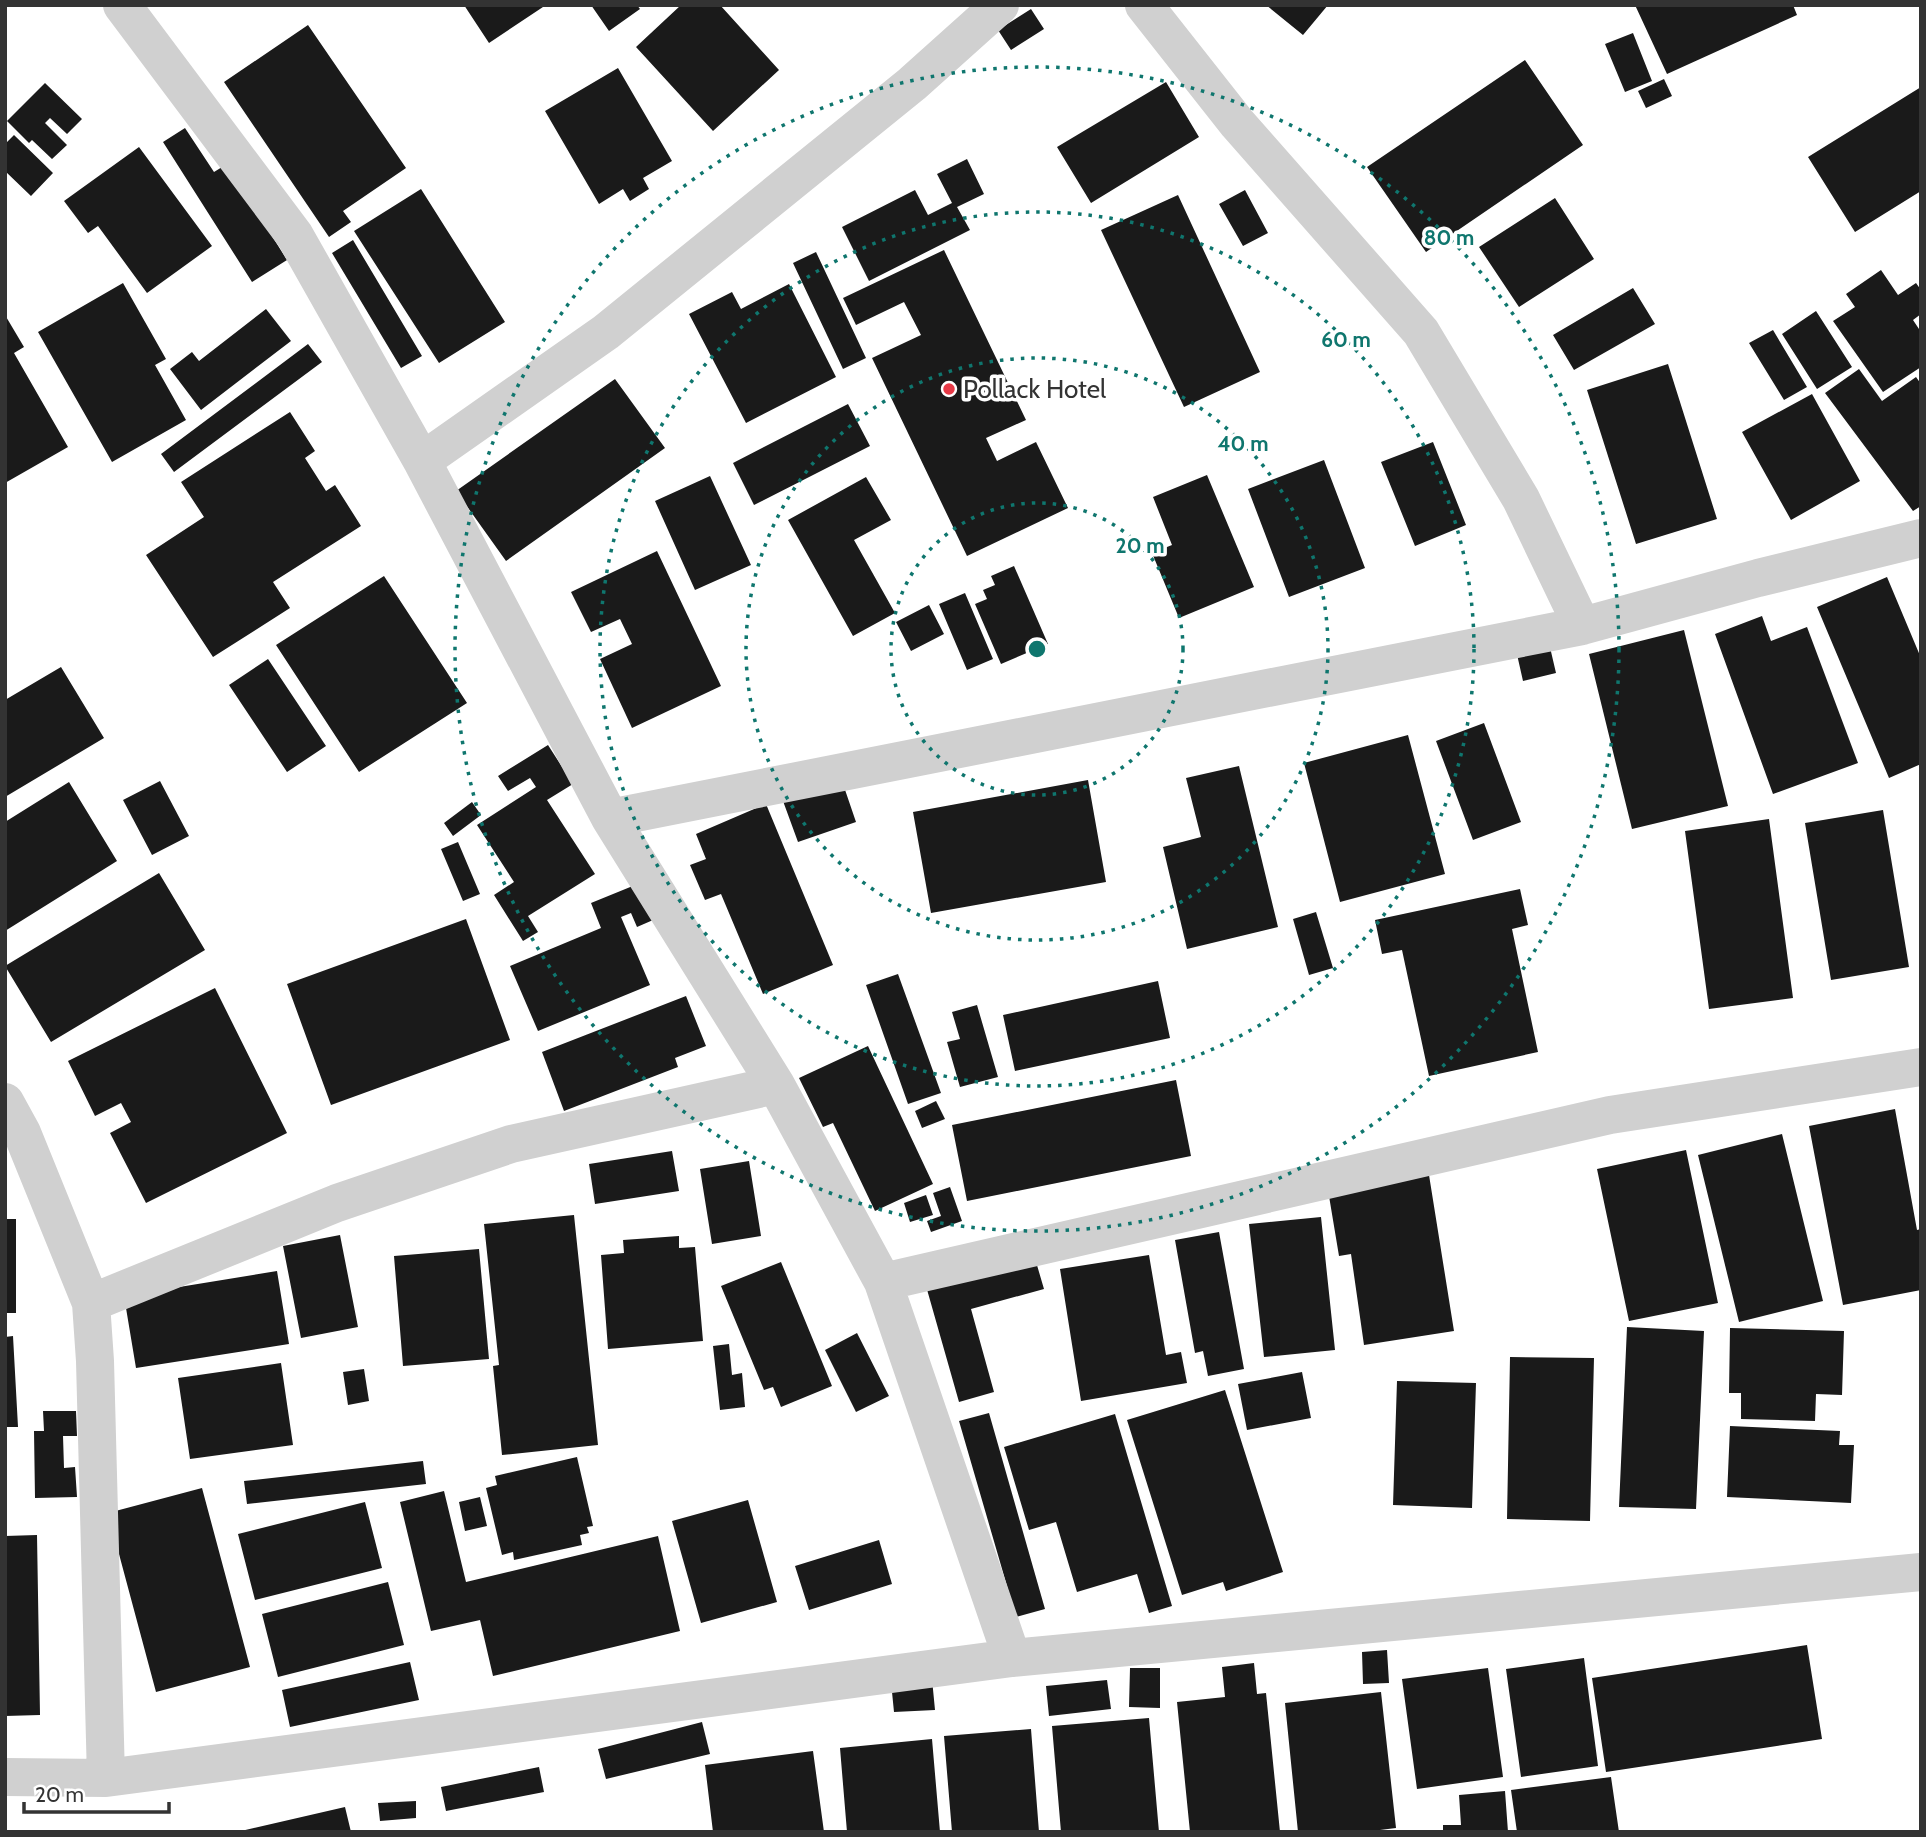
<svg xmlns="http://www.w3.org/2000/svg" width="1926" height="1837" viewBox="0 0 1926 1837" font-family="Cabin,sans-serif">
<rect width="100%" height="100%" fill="#fff"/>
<path fill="#1a1a1a" d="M464 5H546L489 43Z
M591 5H637L640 9 609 31Z
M681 5H720L779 70 713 131 636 47Z
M1266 5H1328L1303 35Z
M1635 5H1793L1797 15 1667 74Z
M1031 9 1044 29 1011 50 998 30Z
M308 25 406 168 343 211 351 222 329 237 224 82Z
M1633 33 1652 81 1625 92 1605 44Z
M1525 60 1583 145 1426 252 1367 167Z
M618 68 672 161 643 178 649 189 630 201 623 189 599 204 545 111Z
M1664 79 1672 96 1646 108 1638 91Z
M1166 82 1199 137 1091 203 1057 147Z
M45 83 82 119 67 134 50 118 45 123 67 145 52 159 32 140 29 143 7 121Z
M1921 87V191L1855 232 1808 157Z
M185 128 214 172 227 164 287 260 252 282 163 142Z
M14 135 53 173 31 196 5 171V144Z
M139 147 212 246 147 293 98 226 88 233 64 201Z
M967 159 984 194 957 207 970 230 869 281 842 227 915 190 928 215 952 203 937 174Z
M421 189 505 322 439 363 354 231Z
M1245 190 1268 233 1243 246 1219 204Z
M1178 195 1260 372 1184 407 1101 230Z
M1555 198 1594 259 1519 307 1479 247Z
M353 240 422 356 401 368 332 253Z
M944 250 1026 420 986 438 997 461 1036 442 1068 508 967 556 872 358 921 335 904 302 856 325 843 298Z
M816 252 866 358 843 369 793 263Z
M1881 270 1898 295 1916 283 1921 290V314L1913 320 1919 329 1921 328V367L1883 392 1833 321 1855 307 1846 294Z
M123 283 166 359 155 365 186 420 112 462 38 332Z
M789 284 836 377 746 423 689 314 732 292 741 309Z
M1633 288 1655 324 1574 370 1553 335Z
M266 309 291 341 201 410 170 369 192 352 199 361Z
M1816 311 1852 367 1817 389 1782 334Z
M5 315 24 347 14 353 68 447 5 483Z
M1773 330 1807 387 1784 400 1749 343Z
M308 344 322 362 174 472 161 454Z
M1668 364 1717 519 1636 544 1587 390Z
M1859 369 1882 401 1916 377 1921 384V506L1913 511 1825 393Z
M615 379 665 448 506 561 456 491Z
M1812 394 1860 481 1791 520 1742 432Z
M848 404 870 446 754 505 733 463Z
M290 412 315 451 305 458 326 491 335 485 361 526 273 582 290 608 213 657 146 555 204 517 181 482Z
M1433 442 1466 525 1415 546 1381 462Z
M1324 460 1365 568 1289 597 1248 489Z
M1207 475 1254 587 1179 618 1152 553 1172 545 1153 497Z
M710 476 751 565 695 590 655 501Z
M866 477 891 520 854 540 895 613 853 636 788 520Z
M657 551 721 686 632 728 600 659 632 644 620 619 591 632 571 592Z
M1014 566 1048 644 1001 664 975 604 987 599 983 590 995 585 991 576Z
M384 576 467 703 359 772 276 645Z
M1887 577 1921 658V764L1889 778 1817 607Z
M965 593 993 659 967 670 939 604Z
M929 605 944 634 911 651 896 622Z
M1762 616 1771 641 1807 627 1858 763 1773 794 1715 634Z
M1684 630 1728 806 1632 829 1589 654Z
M1549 643 1556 673 1523 681 1516 650Z
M268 659 326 746 287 772 229 685Z
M61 667 104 738 5 797V700Z
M1484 723 1521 822 1473 840 1436 741Z
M1408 735 1445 874 1340 902 1304 763Z
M548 745 573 784 547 800 595 874 528 916 538 932 523 941 494 895 514 882 477 825 536 787 530 778 508 791 498 776Z
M1239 766 1278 927 1187 949 1163 847 1201 837 1186 778Z
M1088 780 1106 882 931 913 913 812Z
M160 781 189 836 152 855 123 800Z
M842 781 856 822 798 842 783 801Z
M69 782 117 861 5 931V822Z
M472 802 481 815 453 836 444 823Z
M766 804 833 965 763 994 721 894 705 900 690 865 706 859 696 834Z
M1883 810 1909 967 1831 980 1805 823Z
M1769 819 1793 998 1709 1009 1685 831Z
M458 842 480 894 463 901 441 849Z
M159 873 205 950 51 1042 5 966Z
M645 881 660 917 637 927 631 913 621 917 650 985 538 1031 510 966 601 928 591 903Z
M1520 889 1528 925 1512 929 1538 1052 1429 1076 1402 950 1382 954 1375 920Z
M1316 912 1333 968 1309 975 1293 919Z
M466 919 510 1040 331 1105 287 984Z
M898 974 941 1093 908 1104 866 985Z
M1158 981 1170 1038 1015 1071 1003 1015Z
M215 988 287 1133 146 1203 110 1133 131 1122 121 1103 95 1116 68 1061Z
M686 996 706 1046 675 1058 678 1067 564 1111 542 1052Z
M977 1005 998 1077 960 1087 947 1042 960 1039 952 1012Z
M868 1046 933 1184 875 1211 833 1123 823 1127 799 1078Z
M1176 1080 1191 1156 967 1201 952 1125Z
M936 1101 945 1119 922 1128 915 1111Z
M1895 1109 1917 1230 1921 1229V1290L1843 1305 1809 1126Z
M1782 1134 1823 1301 1739 1322 1698 1155Z
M1686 1150 1718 1303 1629 1321 1597 1169Z
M672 1151 679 1191 595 1204 589 1164Z
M749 1161 761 1236 712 1244 700 1169Z
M1429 1175 1454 1331 1364 1345 1351 1254 1339 1256 1328 1190Z
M950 1187 962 1221 931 1232 927 1221 941 1216 933 1193Z
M926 1195 933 1215 910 1222 904 1203Z
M574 1215 598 1445 502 1455 493 1366 499 1365 484 1224Z
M1321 1217 1335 1350 1264 1357 1249 1224Z
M5 1219H16V1313H5Z
M1219 1232 1244 1369 1208 1376 1203 1351 1195 1353 1175 1240Z
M340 1235 358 1327 301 1338 283 1246Z
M679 1236V1248L695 1247 703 1341 608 1349 601 1255 624 1253 623 1240Z
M479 1249 489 1359 403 1366 394 1256Z
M1034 1255 1044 1289 971 1309 994 1392 959 1402 926 1286Z
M1149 1255 1166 1355 1181 1352 1187 1383 1081 1401 1060 1269Z
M781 1262 832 1386 781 1407 773 1387 764 1390 721 1286Z
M277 1271 289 1344 136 1368 124 1296Z
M1627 1327 1704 1331 1696 1509 1619 1507Z
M1730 1328 1844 1331 1842 1395 1816 1394 1815 1421 1741 1419V1393H1729Z
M857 1333 889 1396 856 1412 825 1350Z
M13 1336 18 1427H5V1337Z
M729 1344 732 1375 742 1373 745 1407 720 1410 713 1346Z
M1510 1357 1594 1358 1590 1521 1507 1519Z
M281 1363 293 1445 190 1459 178 1378Z
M364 1369 369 1401 348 1405 343 1372Z
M1302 1372 1311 1418 1247 1430 1238 1384Z
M1397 1381 1476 1383 1472 1508 1393 1505Z
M1225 1390 1283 1572 1226 1591 1223 1582 1182 1595 1127 1420Z
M43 1411H76L77 1436H63L64 1468 75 1467 77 1497 35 1498 34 1431H44Z
M989 1413 1045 1609 1016 1617 959 1421Z
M1115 1414 1172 1606 1149 1613 1137 1574 1077 1592 1056 1522 1029 1530 1004 1447Z
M1730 1426 1840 1431 1839 1445H1854L1851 1503 1727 1497Z
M577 1457 593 1526 587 1527 589 1533 580 1535 582 1545 514 1560 513 1552 502 1555 486 1488 497 1485 495 1476Z
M423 1461 426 1484 247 1504 244 1481Z
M202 1488 250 1667 156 1692 108 1513Z
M444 1491 466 1582 658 1536 680 1631 493 1676 480 1620 431 1631 400 1502Z
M480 1497 487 1526 465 1531 459 1502Z
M748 1500 777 1602 701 1623 672 1521Z
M365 1502 382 1568 255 1600 238 1534Z
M37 1535 40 1715 5 1716V1536Z
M879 1540 892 1584 809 1610 795 1566Z
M388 1582 404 1645 278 1677 262 1614Z
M1807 1645 1822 1739 1606 1772 1592 1678Z
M1387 1650 1389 1683 1363 1684 1362 1652Z
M1584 1658 1598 1766 1521 1777 1506 1669Z
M410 1662 419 1700 290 1727 282 1690Z
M1254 1663 1257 1694 1266 1693 1280 1832H1190L1177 1702 1225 1697 1222 1667Z
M1130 1668H1160V1708L1129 1707Z
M1488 1668 1503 1777 1417 1789 1402 1679Z
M932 1679 935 1710 894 1712 891 1682Z
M1107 1680 1111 1709 1049 1716 1046 1686Z
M1381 1692 1396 1828 1364 1832H1298L1285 1703Z
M1149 1718 1159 1832H1061L1052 1726Z
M702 1722 710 1754 606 1779 598 1749Z
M1031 1729 1039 1832H952L944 1736Z
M932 1739 940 1832H847L840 1748Z
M813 1751 824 1832H713L705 1765Z
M539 1767 544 1792 446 1811 441 1787Z
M1611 1777 1619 1832H1517L1511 1790Z
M1505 1791 1508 1832H1443V1825H1461L1459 1795Z
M416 1801V1818L380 1821 378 1803Z
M345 1807 351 1832H241V1831Z"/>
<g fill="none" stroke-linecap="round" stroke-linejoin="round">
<path stroke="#d0d0d0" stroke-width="38" d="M122 5 295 236 422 461 610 818 776 1085 883 1282 1012 1658
M1144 5 1237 123 1421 332 1521 499 1582 626
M422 461 606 332 912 84 1000 5
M610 818 1582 626 1758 578 1921 538
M5 1102 22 1133 91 1303 95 1361 106 1778
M883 1282 1610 1115 1921 1067
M91 1303 337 1203 511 1144 776 1085
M5 1777 106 1778 1012 1658 1921 1572"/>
</g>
<g fill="none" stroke="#0f766e" stroke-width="3.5" stroke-dasharray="3.5 7">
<circle cx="1037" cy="649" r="146"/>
<circle cx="1037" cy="649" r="291"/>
<circle cx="1037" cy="649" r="437"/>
<circle cx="1037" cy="649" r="582"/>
</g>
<circle fill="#e63946" stroke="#fff" stroke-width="2.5" cx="949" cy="389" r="7"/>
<g text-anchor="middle" stroke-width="7" stroke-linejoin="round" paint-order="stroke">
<g font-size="26" fill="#333" stroke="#fff" text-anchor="start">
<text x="963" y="398">Pollack Hotel</text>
</g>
</g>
<circle cx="1037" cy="649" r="10" fill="#0f766e" stroke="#fff" stroke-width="3.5"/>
<g font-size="21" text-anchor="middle" font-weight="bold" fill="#0f766e" stroke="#fff" stroke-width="7" stroke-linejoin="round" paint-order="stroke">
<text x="1449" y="245">80 m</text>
<text x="1346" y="347">60 m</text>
<text x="1243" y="451">40 m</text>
<text x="1140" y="553">20 m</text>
</g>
<rect width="1926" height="1837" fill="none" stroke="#333333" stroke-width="14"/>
<path d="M24 1802v10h145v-10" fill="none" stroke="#333333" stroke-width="3.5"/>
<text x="35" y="1802" font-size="21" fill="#333333" stroke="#ffffff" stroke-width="5" paint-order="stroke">20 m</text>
</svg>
